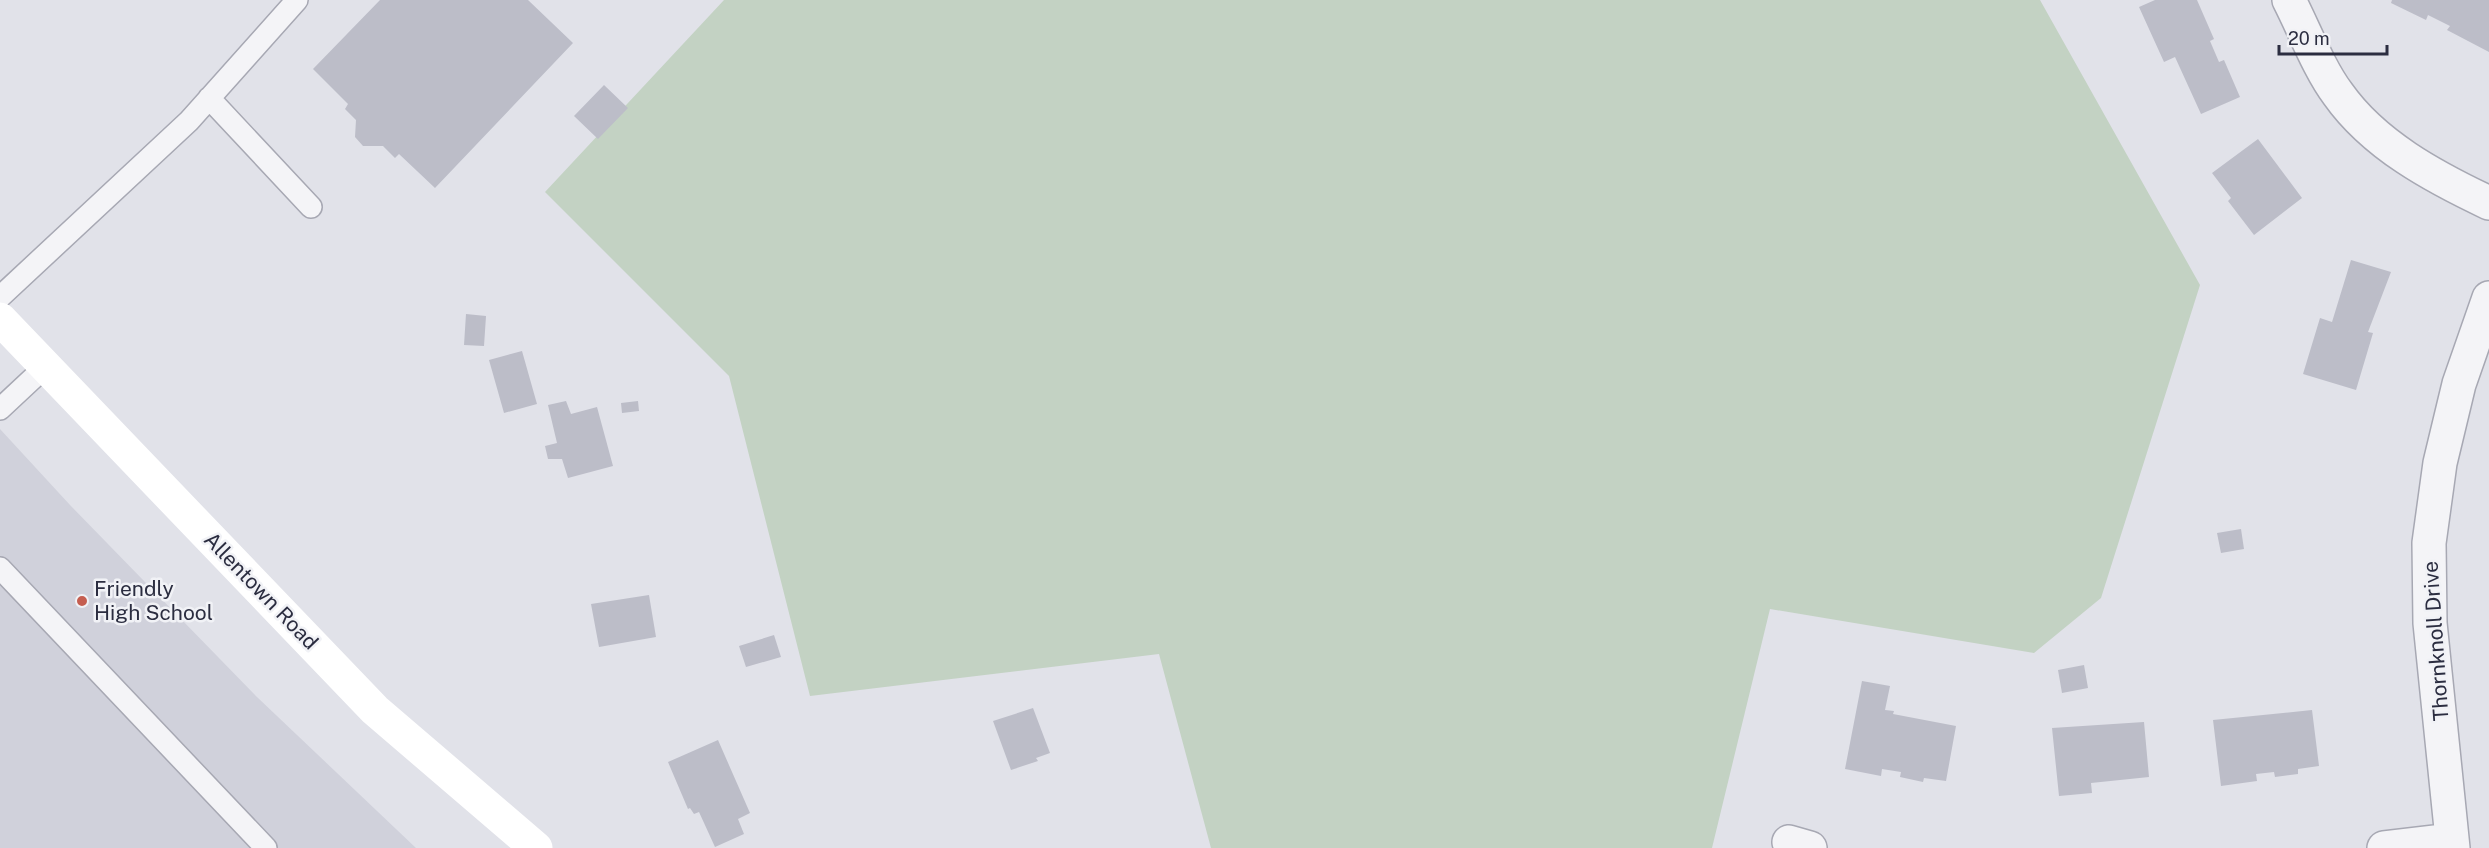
<svg xmlns="http://www.w3.org/2000/svg" width="2489" height="848" viewBox="0 0 2489 848" font-family="'Public Sans',sans-serif">
<rect width="100%" height="100%" fill="#e1e2e9"/>
<path fill="#d0d1db" d="M0 429 70 505 257 697 416 848H0Z"/>
<path fill="#c3d2c3" d="M724 0H2040L2200 285 2101 598 2034 653 1770 609 1712 848H1211L1159 654 810 696 729 376 545 192Z"/>
<path fill="#bcbdc8" d="M380 0H528L573 43 435 188 399 154 395 158 383 146H363L355 137 356 120 345 109 348 104 313 69Z
M2155 0H2197L2214 39 2210 41 2219 62 2224 60 2240 97 2201 114 2175 57 2164 62 2139 7Z
M2392 0H2489V52L2447 30 2450 26 2428 15 2426 20 2391 3Z
M604 85 628 108 598 139 574 116Z
M2258 139 2302 198 2254 235 2228 201 2231 198 2212 173Z
M2351 260 2391 272 2368 332 2373 333 2356 390 2303 374 2320 318 2332 322Z
M466 314 486 316 484 346 464 345Z
M522 351 537 404 504 413 489 360Z
M566 401 571 414 597 407 613 466 568 478 562 459H548L545 446 557 443 548 405Z
M638 401 639 411 622 413 621 403Z
M2241 529 2244 549 2221 553 2217 533Z
M649 595 656 637 599 647 591 604Z
M774 635 781 657 746 667 739 646Z
M2084 665 2088 688 2062 693 2058 670Z
M1862 681 1890 686 1885 710 1894 711 1893 714 1956 726 1946 781 1924 778 1923 782 1900 777 1901 772 1882 769 1881 776 1845 769Z
M1033 708 1050 753 1036 758 1038 761 1011 770 993 721Z
M2312 710 2319 766 2298 769V774L2275 777 2274 772 2256 774 2257 781 2221 786 2213 720Z
M2144 722 2149 777 2091 783 2092 793 2059 796 2052 728Z
M718 740 750 813 738 819 744 834 715 847 699 812 694 814 690 808 688 809 668 762Z"/>
<g fill="none" stroke-linecap="round" stroke-linejoin="round">
<defs>
<path id="lane" d="M209 98 311 207
M0 297 189 121 297 0
M0 409 45 367
M0 568 266 848"/>
<path id="street" d="M2289 0C2304 29 2319 69 2338 94 2374 145 2434 177 2489 203
M1789 842 1810 848
M2384 848 2452 840
M2453 848 2430 623 2429 543 2440 463 2459 384 2489 298"/>
</defs>
<use href="#lane" stroke="#a7a8b3" stroke-width="24"/>
<use href="#street" stroke="#a7a8b3" stroke-width="36"/>
<use href="#lane" stroke="#f4f4f7" stroke-width="21"/>
<use href="#street" stroke="#f4f4f7" stroke-width="33"/>
<path stroke="#fff" stroke-width="33" d="M0 319 375 710 536 848"/>
</g>
<circle fill="#c55e50" stroke="#f1f2f6" stroke-width="2" cx="82" cy="601" r="6"/>
<g text-anchor="middle" stroke-width="5" stroke-linejoin="round" paint-order="stroke">
<g font-size="21" fill="#2b2d40" stroke="#f1f2f6" text-anchor="start">
<text x="94" y="596">Friendly<tspan x="94" dy="24">High School</tspan></text>
</g>
<g font-size="21" fill="#2b2d40" stroke="#f1f2f6">
<text transform="translate(261 591) rotate(46)" y="7">Allentown Road</text>
<text transform="translate(2436 641) rotate(-94)" y="7">Thornknoll Drive</text>
</g>
</g>
<path d="M2279 45v9h108v-9" fill="none" stroke="#2b2d40" stroke-width="3"/>
<text x="2288" y="45" font-size="18" fill="#2b2d40" stroke="#f1f2f6" stroke-width="4.5" paint-order="stroke">20 m</text>
</svg>
